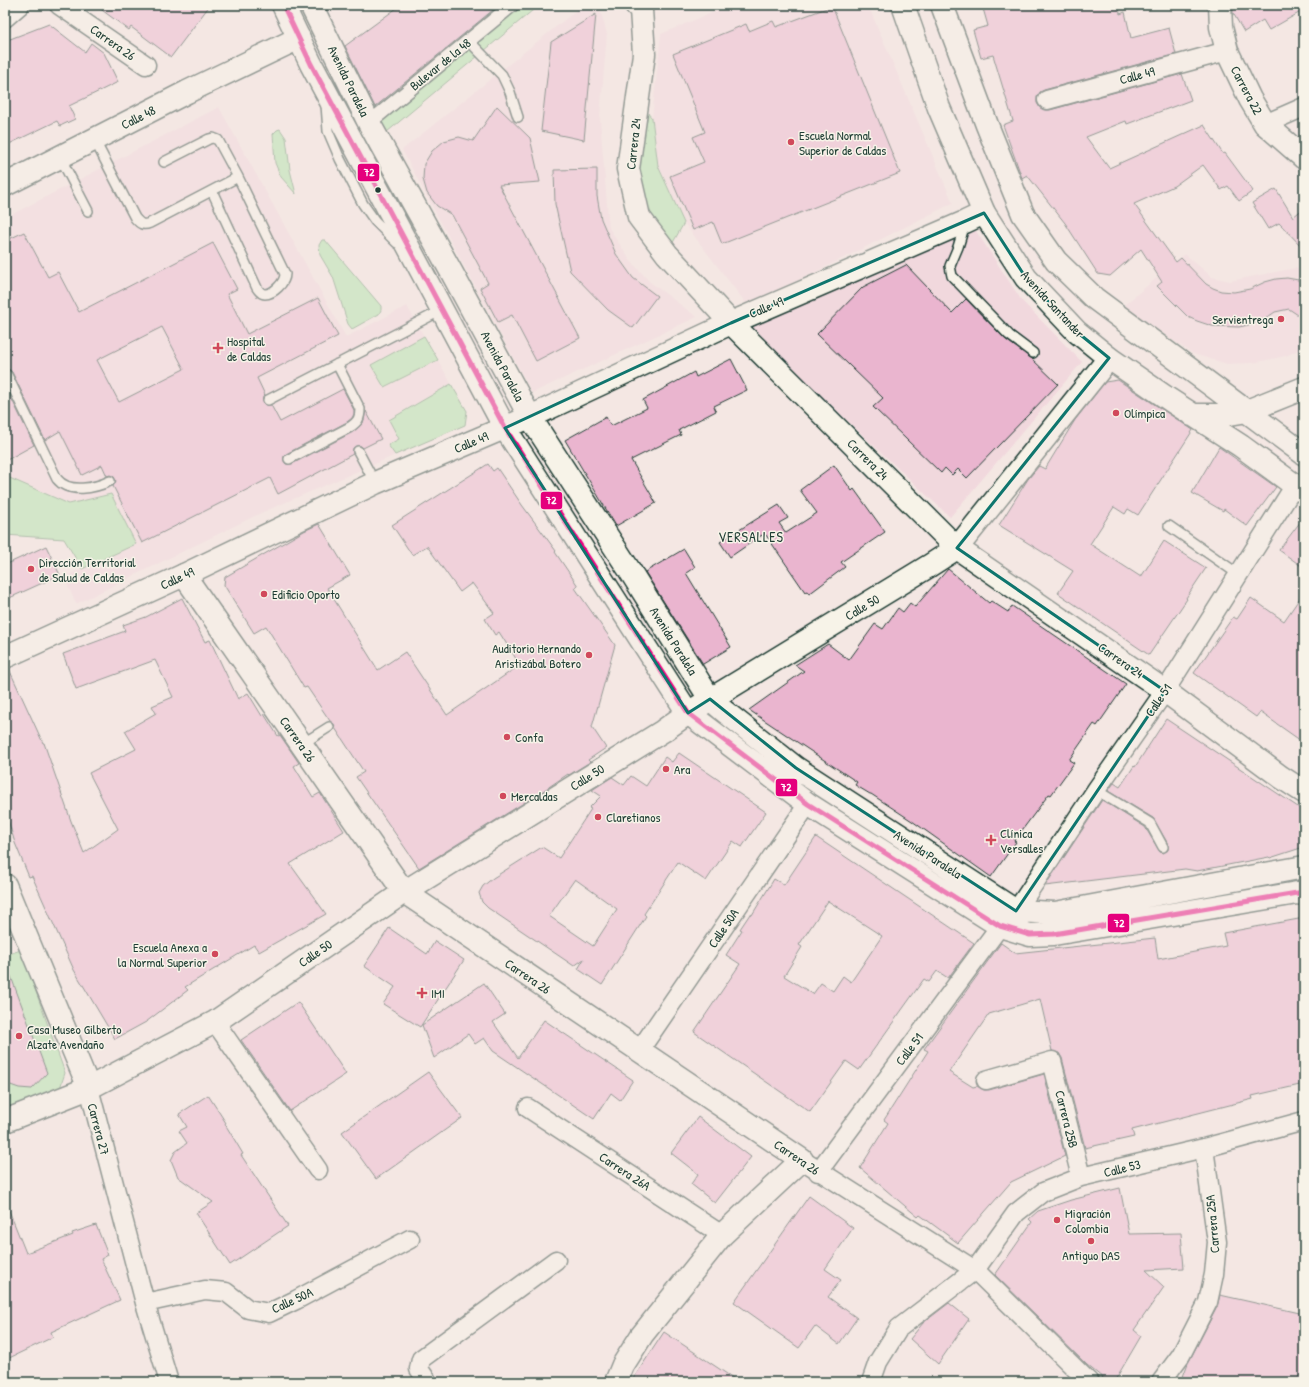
<svg xmlns="http://www.w3.org/2000/svg" width="1309" height="1387" viewBox="0 0 1309 1387" font-family="'Patrick Hand',sans-serif">
<rect width="100%" height="100%" fill="#f4e7e3"/>
<filter id="ink" filterUnits="userSpaceOnUse"><feTurbulence type="fractalNoise" baseFrequency=".025" numOctaves="2"/><feDisplacementMap in="SourceGraphic" scale="8" xChannelSelector="R" yChannelSelector="G"/><feConvolveMatrix kernelMatrix="1 2 1 2 8 2 1 2 1" color-interpolation-filters="sRGB"/></filter>
<g filter="url(#ink)">
<path fill="#f1d8dd" d="M583 5H599L607 34 600 118 609 228 630 260 650 282 697 317 532 393 402 150Z
M730 5H868L953 203 748 306 684 223 658 166 652 118 661 34Z
M219 107 346 337 407 306 467 411 465 425 261 513 76 604 64 577 135 544 111 494 69 504 5 476V218Z
M970 222 1022 301 1082 362 950 517 747 327Z
M1185 254 1212 277 1230 281 1295 268 1304 271V347L1286 356 1253 363 1227 364 1193 354 1123 306Z"/>
<path fill="#abe4a8" stroke="#65906e" d="M518 5H539L387 132 378 120Z
M635 99 652 118 658 166 684 223 671 246 627 188Z
M280 129 286 138 290 170 296 194 281 177 275 163 273 134 277 130Z
M322 240H325L381 306V310L379 314 352 329 348 324 333 277 320 255 319 245Z
M424 336 438 360 384 387 371 365Z
M451 384 467 411 465 425 395 455 388 445 399 439 389 420Z
M5 476 69 504 111 494 136 544 82 569 64 539 5 535Z
M21 950 65 1073 59 1091 5 1110V955Z"/>
<path fill="#eab5cf" stroke="#1f3d34" fill-rule="evenodd" d="M95 5H210L171 57 131 27 129 30Z
M401 5H499L375 107 345 46Z
M982 5H1119L1120 14 1125 12 1131 38 1169 28 1176 54 1044 90 1040 92 1037 97V103L1040 108 1044 110H1050L1182 74 1191 100 1127 124 1126 121 1086 137 1109 168 1204 125 1223 154 1225 153 1253 191 1239 201 1228 186 1221 190 1203 165 1174 186 1134 204 1176 262 1181 258 1206 284 1213 288 1221 291 1234 292 1250 289 1265 282 1276 279 1287 278 1304 281V319L1289 309 1275 312 1265 319 1253 324 1239 327 1212 326 1197 321 1188 317 1157 286 1162 282 1141 249 1110 276 1098 274 1065 223 1027 175 1022 178 1003 125 1013 121 993 55 981 58 973 30 988 26Z
M1233 5H1304V10L1269 30 1263 20 1244 32 1233 13Z
M832 6 900 173 722 244 713 222 693 230 670 176 704 162 693 137 705 132 673 54 746 24 749 31 773 21 776 27Z
M596 14 584 140 541 131 551 42Z
M49 24 85 52 91 43 104 53 118 82 69 106 75 119 60 126 57 121 5 146V41Z
M497 106 530 138 540 182 499 185 580 338 536 361 512 315 498 322 480 288 488 283 452 215 437 206 427 193 423 179 424 164 432 151 444 141 459 137 473 141Z
M597 169V196L601 219 616 254 633 278 657 296 633 328 608 310 570 271 555 204 554 170Z
M1276 189 1293 217 1304 208V249L1279 223 1268 229 1252 203Z
M24 232 48 277 58 272 79 312 213 243 237 289 227 294 247 334 318 298 338 336 257 378 265 395 263 397V402L265 405H271L280 422 343 389 354 410V414L352 418 347 422 286 454 284 456V461L286 464H292L353 432 363 423 366 411 381 439 363 448 361 446H356L353 448V454L278 494 270 478 142 543 113 486 116 481 114 477 110 475 107 476 102 465 82 475 60 431 45 440 12 372 10 370 5 369V241ZM162 327 184 369 119 402 97 360Z
M906 265 952 313 966 299 1005 339 1031 358 1058 384 967 478 958 469 952 475 945 468 941 473 873 407 883 398 817 334 863 287Z
M731 359 747 390 714 406 716 411 679 430 681 435 631 460 656 503 616 526 565 440 606 417 611 426 647 408 643 400 694 372 696 377Z
M1118 380 1193 430 1138 515 1128 509 1125 514 1114 507 1090 544 1141 577 1164 541 1206 568 1186 598 1187 599 1149 655 1058 593 1073 571 999 525 1028 479 1039 466 1045 469 1075 420 1105 382Z
M5 385 34 445 5 461Z
M1219 447 1276 487 1247 526 1224 509 1223 511 1192 493Z
M488 464 493 471 497 468 522 505 556 551 555 552 578 586 575 588 615 645 592 727 606 748 588 760 590 762 569 775 568 774 543 791 419 868 356 777 364 772 335 728 334 724 330 721 307 687 304 688 266 626 254 633 224 585 225 577 304 531 319 524 350 575 327 588 378 670 405 652 447 715 520 665 499 632 495 635 485 619 494 613 472 583 460 592 427 546 412 555 392 525Z
M834 465 852 491 854 489 885 532 841 562 845 567 809 594 807 591 805 592 766 535 763 537 762 535 730 557 720 542 779 505 788 518 779 523 786 533 817 513 800 490Z
M1304 517V568L1279 550Z
M46 546 60 575 5 600V565Z
M684 549 695 567 686 573 731 647 703 664 645 572Z
M948 569 989 603 991 601 1008 612 1012 606 1126 684 1097 726 1094 724 1069 760 1074 763 1051 795 1049 794 1014 841 1016 842 991 877 912 821 871 794H870L855 785 857 782 749 710 804 671 795 665 828 644 849 660 875 624 883 629 898 608 903 612 910 603 915 607Z
M1304 592V743L1260 712 1256 717 1194 673 1233 617 1237 619 1251 598 1284 621Z
M182 598 205 642 210 640 238 699 248 693 262 716 264 714 278 736 280 735 299 763 294 766 313 797 320 793 344 831 290 864 326 914 259 952 254 945 185 987 188 990 146 1022 115 1039 74 970 32 876 29 877 15 843 5 810V669H9L43 743H44L71 821 84 853 118 829 89 773 136 749 125 731 156 713 152 706 173 697 155 660 76 689 63 654 125 631 123 625 146 617Z
M1166 719 1304 811V847L1270 858 1269 857 1197 871 1185 869 1045 886 1102 800 1145 827 1160 852 1163 853 1168 850V844L1153 818 1108 791 1114 783 1120 787 1134 766 1135 767Z
M679 753 766 812 742 847 733 841 706 881 678 862 644 914 646 916 602 985 578 969 584 959 574 966 488 908 482 902 479 893 483 886 493 878 542 847 559 858 591 809 589 808 601 796 592 790 612 777 624 785 631 776 646 786 665 757 672 762ZM575 879 617 909 593 946 549 916Z
M816 837 974 943 948 978 937 971 929 982 924 979 859 1070 846 1061 810 1112 694 1032 740 964 726 955 742 930 740 929 750 914 752 915 774 879 784 885ZM828 901 882 936 851 982 843 976 833 991 821 983 813 994 784 976 802 947 799 945Z
M1304 918V1084L1252 1096 1253 1099 1132 1130 1134 1137 1085 1148 1062 1058 1059 1053 1052 1051 1040 999 989 1014 949 1072 973 1087 977 1086 984 1090H989L1044 1074 1065 1156 1011 1182 958 1243 920 1215 918 1217 860 1168 888 1123 884 1120 928 1051 924 1049 1001 943 1015 953 1155 938 1158 959 1226 946 1223 933Z
M389 928 427 954 435 941 464 960 420 1027 383 1004 395 987 364 966Z
M7 966 47 1073 32 1089 19 1088 5 1083V1068L8 1064 5 1056V967Z
M484 983 505 1014 493 1022 518 1058 544 1020 633 1080 620 1100 611 1093 594 1119 493 1051 484 1038 475 1044 468 1034 434 1058 422 1025Z
M298 1002 346 1074 290 1111 241 1040Z
M428 1072 462 1118 376 1179 342 1132Z
M208 1095 226 1123 225 1124 243 1154 241 1155 288 1226 230 1265 196 1213 213 1202 178 1177 171 1160 175 1152 187 1143 179 1131 187 1127 179 1114Z
M698 1117 751 1157 715 1203 691 1184 698 1174 671 1153Z
M1120 1188 1129 1234 1181 1233 1184 1268 1146 1270 1164 1287 1134 1330 1141 1336 1114 1382H1108L1087 1365 995 1275 1032 1222 1029 1219 1038 1211 1071 1200Z
M809 1196 853 1228 825 1269 841 1280 828 1297 857 1318 839 1344 815 1326 799 1348 734 1302Z
M6 1203 26 1253 73 1235 72 1233 96 1225 108 1255 101 1259 120 1300 51 1332 53 1337 5 1360V1204Z
M1220 1295 1304 1314V1382H1181L1188 1363 1217 1307Z
M949 1303 969 1319 938 1364 910 1339 923 1323Z
M664 1332 739 1382H631Z"/>
<g fill="none" stroke-linecap="round" stroke-linejoin="round">
<defs>
<path id="service" d="M469 41 502 75 510 92 518 117
M326 105 328 131 340 159 363 204 375 221 397 243
M94 139 135 218C140 224 143 226 150 223L238 177
M60 157 88 211
M164 162 209 139 213 138 218 140 238 177 285 274C285 283 273 294 265 294 261 294 259 291 257 288L212 191
M965 224 958 247 950 266 952 276 1009 335 1033 353
M7 375 57 479C69 494 95 488 110 481
M268 400 442 310
M358 451 375 483
M289 459 350 427C358 422 360 418 360 409L337 364
M1169 526 1238 574
M302 744 329 727
M1096 790 1150 823 1163 847"/>
<path id="pedestrian" d="M369 123 512 5"/>
<path id="minor" d="M59 5 146 65
M5 18 20 5
M1047 100 1227 51
M1265 124 1304 107
M1016 911 1096 790 1165 691 1295 485
M215 1022 318 1170
M639 1051 808 804
M986 1080 1052 1061 1081 1177
M89 1088 145 1303 169 1382
M528 1108 722 1235
M802 1160 975 1270 1089 1382
M818 1172 1000 926
M145 1303 205 1290 226 1292 248 1309 269 1313 296 1300 410 1239
M428 1382 419 1369 421 1359 556 1260
M871 1382 878 1362 899 1328 975 1270 1016 1213 1043 1192 1081 1177 1204 1148 1304 1121
M1161 1382 1181 1355 1208 1302 1214 1274 1217 1242 1204 1148"/>
<path id="tertiary" d="M5 185 187 92 299 38
M184 575 404 892 802 1160 722 1235 642 1335 623 1365 616 1382
M5 885 89 1088"/>
<path id="secondary" d="M636 5 641 10 644 54 628 169 639 217 667 254 731 323 957 548 1165 691 1281 777 1304 792
M1220 5 1221 27 1227 51 1250 99 1265 124 1304 158
M1247 411 1304 388
M5 657 184 575 375 483 530 417 731 323 965 222 984 213
M5 1121 89 1088 215 1022 404 892 663 731 688 713 929 566 957 548 1109 358"/>
<path id="primary" d="M283 5 311 64 505 428 688 713 808 804 1000 926 1030 935 1054 934 1297 893 1304 894
M311 5 369 123 452 273 530 417 630 571 710 699 724 711 796 768 1016 911 1055 913 1304 867
M903 5 939 108 984 213 1026 278 1077 332 1109 358 1170 400 1241 446 1304 492
M942 5 987 125 1023 214 1056 261 1094 298 1304 454
M1192 415H1224L1247 411"/>
</defs>
<use href="#service" stroke="#1f3d34" stroke-width="12"/>
<use href="#pedestrian" stroke="#1f3d34" stroke-width="16"/>
<use href="#minor" stroke="#1f3d34" stroke-width="21"/>
<use href="#tertiary" stroke="#1f3d34" stroke-width="25"/>
<use href="#secondary" stroke="#1f3d34" stroke-width="25"/>
<use href="#primary" stroke="#1f3d34" stroke-width="25"/>
<use href="#service" stroke="#f7f3e8" stroke-width="9"/>
<use href="#pedestrian" stroke="#f7f3e8" stroke-width="13"/>
<use href="#minor" stroke="#f7f3e8" stroke-width="18"/>
<use href="#tertiary" stroke="#f7f3e8" stroke-width="22"/>
<use href="#secondary" stroke="#f7f3e8" stroke-width="22"/>
<use href="#primary" stroke="#f7f3e8" stroke-width="22"/>
<defs>
<path id="bus-1" d="M283 5 311 64 505 428 688 713 808 804 1000 926 1030 935 1054 934 1297 893 1304 894"/>
</defs>
<use href="#bus-1" stroke="#f7f3e8" stroke-width="8"/>
<use href="#bus-1" stroke="#e5007d" stroke-width="5"/>
</g>
</g>
<path d="M0 0H1309V1387H0ZM984 213 1026 278 1077 332 1109 358 957 548 1165 691 1016 911 796 768 710 699 688 713 505 428 731 323Z" fill="#f4e7e3" fill-opacity=".55" fill-rule="evenodd"/>
<path fill="none" stroke="#0f766e" stroke-width="3" stroke-linejoin="round" d="M984 213 1026 278 1077 332 1109 358 957 548 1165 691 1016 911 796 768 710 699 688 713 505 428 731 323Z"/>
<g fill="#d1495b" stroke="#f7f3e8" stroke-width="1.5">
<circle cx="791" cy="142" r="4"/>
<circle cx="1281" cy="319" r="4"/>
<path d="M216 342h4v4h4v4h-4v4h-4v-4h-4v-4h4z"/>
<circle cx="1116" cy="413" r="4"/>
<circle cx="31" cy="569" r="4"/>
<circle cx="264" cy="594" r="4"/>
<circle cx="589" cy="655" r="4"/>
<circle cx="507" cy="737" r="4"/>
<circle cx="666" cy="769" r="4"/>
<circle cx="503" cy="796" r="4"/>
<circle cx="598" cy="817" r="4"/>
<path d="M989 834h4v4h4v4h-4v4h-4v-4h-4v-4h4z"/>
<circle cx="215" cy="954" r="4"/>
<path d="M420 987h4v4h4v4h-4v4h-4v-4h-4v-4h4z"/>
<circle cx="19" cy="1036" r="4"/>
<circle cx="1057" cy="1220" r="4"/>
<circle cx="1091" cy="1241" r="4"/>
</g>
<circle fill="#1f3d34" stroke="#f7f3e8" stroke-width="1.5" cx="378" cy="190" r="3.5"/>
<g text-anchor="middle" stroke-width="3" stroke-linejoin="round" paint-order="stroke">
<g font-size="13" fill="#1f3d34" stroke="#f7f3e8">
<text transform="translate(113 42) rotate(35)" y="5">Carrera 26</text>
<text transform="translate(440 64) rotate(-39)" y="5">Bulevar de la 48</text>
<text transform="translate(1137 75) rotate(-15)" y="5">Calle 49</text>
<text transform="translate(349 81) rotate(64)" y="5">Avenida Paralela</text>
<text transform="translate(1247 90) rotate(62)" y="5">Carrera 22</text>
<text transform="translate(138 117) rotate(-27)" y="5">Calle 48</text>
<text transform="translate(633 144) rotate(-84)" y="5">Carrera 24</text>
<text transform="translate(1053 304) rotate(47)" y="5">Avenida Santander</text>
<text transform="translate(766 307) rotate(-23)" y="5">Calle 49</text>
<text transform="translate(503 366) rotate(62)" y="5">Avenida Paralela</text>
<text transform="translate(471 442) rotate(-23)" y="5">Calle 49</text>
<text transform="translate(868 459) rotate(45)" y="5">Carrera 24</text>
<text transform="translate(177 578) rotate(-25)" y="5">Calle 49</text>
<text transform="translate(862 607) rotate(-31)" y="5">Calle 50</text>
<text transform="translate(674 641) rotate(58)" y="5">Avenida Paralela</text>
<text transform="translate(1121 660) rotate(35)" y="5">Carrera 24</text>
<text transform="translate(1158 700) rotate(-56)" y="5">Calle 51</text>
<text transform="translate(298 739) rotate(55)" y="5">Carrera 26</text>
<text transform="translate(587 777) rotate(-32)" y="5">Calle 50</text>
<text transform="translate(928 854) rotate(33)" y="5">Avenida Paralela</text>
<text transform="translate(723 928) rotate(-56)" y="5">Calle 50A</text>
<text transform="translate(315 953) rotate(-35)" y="5">Calle 50</text>
<text transform="translate(528 976) rotate(34)" y="5">Carrera 26</text>
<text transform="translate(909 1049) rotate(-53)" y="5">Calle 51</text>
<text transform="translate(1067 1119) rotate(76)" y="5">Carrera 25B</text>
<text transform="translate(99 1129) rotate(75)" y="5">Carrera 27</text>
<text transform="translate(797 1157) rotate(34)" y="5">Carrera 26</text>
<text transform="translate(1122 1168) rotate(-14)" y="5">Calle 53</text>
<text transform="translate(625 1171) rotate(33)" y="5">Carrera 26A</text>
<text transform="translate(1212 1224) rotate(-95)" y="5">Carrera 25A</text>
<text transform="translate(292 1300) rotate(-25)" y="5">Calle 50A</text>
</g>
<g font-size="13" fill="#1f3d34" stroke="#f7f3e8" text-anchor="start">
<text x="799" y="140">Escuela Normal<tspan x="799" dy="15">Superior de Caldas</tspan></text>
<text x="1273" y="324" text-anchor="end">Servientrega</text>
<text x="227" y="346">Hospital<tspan x="227" dy="15">de Caldas</tspan></text>
<text x="1124" y="418">Olímpica</text>
<text x="39" y="567">Dirección Territorial<tspan x="39" dy="15">de Salud de Caldas</tspan></text>
<text x="272" y="599">Edificio Oporto</text>
<text x="581" y="653" text-anchor="end">Auditorio Hernando<tspan x="581" dy="15">Aristizábal Botero</tspan></text>
<text x="515" y="742">Confa</text>
<text x="674" y="774">Ara</text>
<text x="511" y="801">Mercaldas</text>
<text x="606" y="822">Claretianos</text>
<text x="1000" y="838">Clínica<tspan x="1000" dy="15">Versalles</tspan></text>
<text x="207" y="952" text-anchor="end">Escuela Anexa a<tspan x="207" dy="15">la Normal Superior</tspan></text>
<text x="431" y="998">IMI</text>
<text x="27" y="1034">Casa Museo Gilberto<tspan x="27" dy="15">Alzate Avendaño</tspan></text>
<text x="1065" y="1218">Migración<tspan x="1065" dy="15">Colombia</tspan></text>
<text x="1091" y="1260" text-anchor="middle">Antiguo DAS</text>
</g>
<g font-size="14" letter-spacing="1" fill="#1f3d34" stroke="#f7f3e8">
<text x="751" y="542">VERSALLES</text>
</g>
</g>
<g stroke="#f7f3e8" stroke-width="1.5">
<rect x="357" y="163" width="23" height="19" rx="4" fill="#e5007d"/>
<rect x="540" y="491" width="23" height="19" rx="4" fill="#e5007d"/>
<rect x="775" y="778" width="23" height="19" rx="4" fill="#e5007d"/>
<rect x="1107" y="913" width="23" height="20" rx="4" fill="#e5007d"/>
</g>
<g font-size="11" text-anchor="middle" font-weight="bold" fill="#fff">
<text x="369" y="176">72</text>
<text x="551" y="504">72</text>
<text x="786" y="791">72</text>
<text x="1119" y="927">72</text>
</g>
<rect width="1309" height="1387" fill="none" stroke="#f7f3e8" stroke-width="20"/>
<rect x="10" y="10" width="1289" height="1367" fill="none" stroke="#1f3d34" stroke-width="1.5" filter="url(#ink)"/>
</svg>
